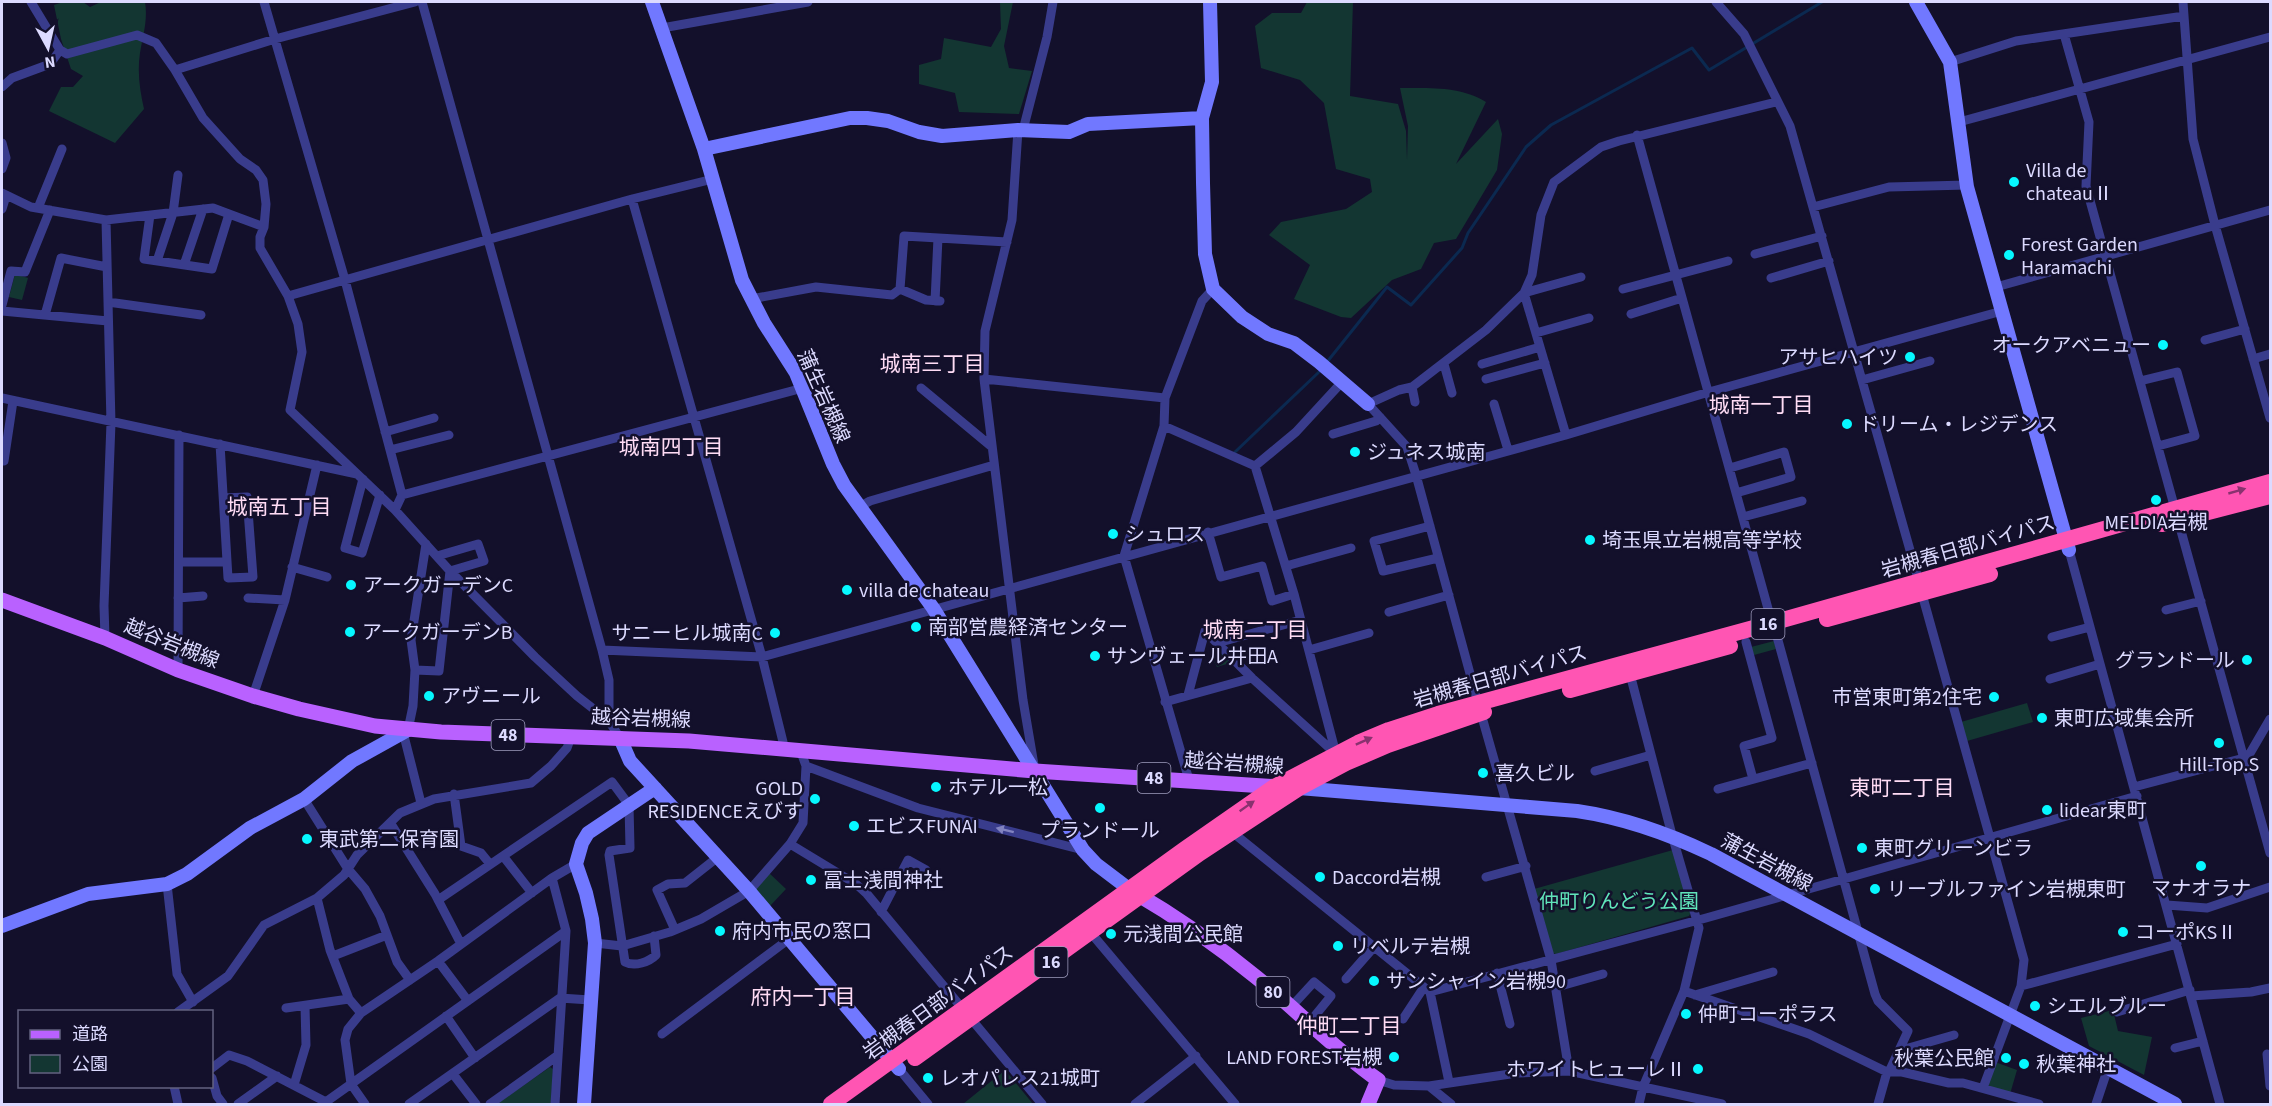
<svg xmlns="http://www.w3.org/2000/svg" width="2272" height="1106" viewBox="0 0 2272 1106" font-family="'Source Sans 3','Noto Sans JP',sans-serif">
<rect width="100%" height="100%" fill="#13102b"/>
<path fill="#133632" d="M63 2H83L90 7 101 2H145C148 20 143 35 140 53 137 72 140 91 144 109L115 143 49 111 61 87H73L83 76 71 69 61 39 54 5Z
M1000 2H1013L1004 46 1009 68 1032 71 1019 114 959 112 955 93 919 84V65L941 59 944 38 991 47 1001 29Z
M1307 2H1353L1350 96 1398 104 1406 131 1407 160 1408 126 1400 88C1429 88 1461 86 1486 102L1456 164 1498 119 1502 134 1497 170 1456 239 1434 243 1421 269 1392 280 1351 318 1341 317 1294 299 1310 265 1269 235 1281 222 1346 209 1372 192 1370 179 1336 169 1324 103 1300 80 1261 68 1255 26 1272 13H1301Z
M15 274 28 278 22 300 9 297Z
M1774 641 1776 649 1754 655 1751 647Z
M1217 646 1233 662 1217 667 1212 658Z
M2027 703 2033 722 1967 741 1961 722Z
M1673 850 1691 912 1689 916 1556 954 1552 953 1534 889Z
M768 872 786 889 770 906 754 888Z
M2113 1010 2118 1031 2152 1037 2144 1075 2089 1046 2081 1018Z
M1995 1062 2017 1070 2010 1094 1989 1087 1987 1082Z
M550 1067 553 1069 551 1104H497Z
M1005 1070 1033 1104H963Z"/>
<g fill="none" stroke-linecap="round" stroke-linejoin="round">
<path stroke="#0b2950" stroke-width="3" d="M1327 362 1387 287 1411 305 1462 248 1468 233 1526 147 1551 125 1692 48 1709 70 1822 2
M1235 452 1319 372"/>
<path stroke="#393c8c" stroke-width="9" d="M31 2 60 50 67 54 137 35 156 43 175 70 203 118 240 159 256 170 263 180 266 204 264 227 260 237V248L288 296 298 324 302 352 290 410 395 510 450 571 535 657 577 696 609 721 620 738
M264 2 345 280 402 495 395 510
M422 2 602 650 609 680V721
M1716 2 1744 34 1790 126 1919 582
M2183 2 2193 139 2215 225 2270 418
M662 28 808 2
M2064 34 2089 122 2086 186 2175 509
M1950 62 2016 41 2184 16
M175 70 275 39 415 2
M2 87 12 78 50 64 60 50
M1959 122 2270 37
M1018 130 1012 220 985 331 984 379 1023 700 1034 765
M1023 130 1047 37 1053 2
M1637 135 1772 623
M2 143 6 158 2 169
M2 193 31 207 106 220 213 208 264 227
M632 199 762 657 785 750
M1813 207 1889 187 1967 185
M38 208 62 149
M2 209 6 196
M150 215 144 259 212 269 229 214
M1755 254 1822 236
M157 261 173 213 178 175
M184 265 203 209
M1771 278 1829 261
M1996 287 2270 210
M900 289 926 300 940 301
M1623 289 1728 261
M1524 293 1566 435
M1524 293 1581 277
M288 296 632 199 713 179
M751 299 816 287 892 295 900 289 904 236 1007 242
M935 301 938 238
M108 302 201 315
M2 305 11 271 25 272 50 210
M2 311 108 321
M1631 314 1682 298
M45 315 61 258 107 267
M1536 333 1589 318
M2205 340 2245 329
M2253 359 2270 354
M1444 364 1452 393
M1482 364 1540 347
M984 379 1165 398
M1486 379 1545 363
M1862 380 1930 361
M2140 381 2177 372 2195 436 2158 446
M1412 387 1415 402
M921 388 992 447
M2 398 357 474
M1494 404 1508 450
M1164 426 1255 466 1294 594 1336 754
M385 432 434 418
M1333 434 1376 421 1380 417
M220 444 228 578 253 577 247 497 224 498
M390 450 449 435
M4 461 13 401
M1255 466 1296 432 1342 382
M1730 468 1784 452 1791 477 1736 493
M363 479 345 548 362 553 380 495
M402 495 803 388
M859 507 870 501 994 465
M1743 517 1802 501
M2178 520 2270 853
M1430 526 1374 541 1383 571 1438 558
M1208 532 1221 577 1262 566 1272 601 1294 594
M2069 550 2220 1104
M179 562H227
M1286 566 1351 548
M292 567 327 577
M1922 594 2024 960 2021 986 1983 1088
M178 598 203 596
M248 598 285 600
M2166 610 2201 601
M1389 612 1449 595
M1776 633 1875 994 1878 1001 1908 1031 1889 1072
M2052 637 2090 627
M105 638 104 606 111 423 106 220
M1746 642 1772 738 1744 746 1753 779
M1217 643 1301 620
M602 650 762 657 1566 435 1709 392 2002 311
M1309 650 1369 633
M178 670 179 435
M415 670 439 671 450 571 484 561 478 544 437 556
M1630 674 1672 835 1699 928 1684 991 1643 1087 1639 1104
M2050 679 2100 664
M1188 695 1205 631 1252 678
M253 696 285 600 317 465
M1165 702 1252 678 1336 754
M408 730 413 706 415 670 411 640 426 544
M403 732 421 803
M806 766 918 808 1083 850
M1595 771 1651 755
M1189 780 1124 556 1164 426 1165 398 1202 301 1213 289
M2134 787 2244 758 2249 755 2270 719
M1718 789 1812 763
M454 794 461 846 481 853 490 864
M304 799 348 869 365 889 380 916 397 962 410 980
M391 824 435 894 461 944
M1232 832 1430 992 1449 1082
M790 844 856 884 867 894 1042 1104
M503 856 532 893
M1486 877 1526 866
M552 878 566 931 555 1104
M167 884 177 974 193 1002
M317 898 330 950 349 999 361 1013
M438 900 612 782 629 805 630 848 610 851 609 855 625 962C635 967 649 962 656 955L654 936
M2167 905 2207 908 2270 887
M881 912 908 860 926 870
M675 930 657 890 668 884 685 883 718 857
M1091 933 1235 1104
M595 943 622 946 670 932 701 919 749 891 790 844 803 823 806 766 801 752
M333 956 387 935
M438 961 468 1001
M1497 973 1510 1024
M1346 979 1374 947
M2021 986 2177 944
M1557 987 1603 974
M1684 991 1809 1034 1887 1072H1902L1949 1083H1963L2039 1104
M1430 992 1706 918 2137 796
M1695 995 1773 972
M2191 996 2251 992 2270 988
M1291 1007 1314 982 1331 996 1309 1023
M286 1008 349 999
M178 1012 228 976 264 925 317 898 344 875 357 855 400 813 434 799 531 783 551 766 567 748 571 737
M2117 1012 2190 990
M446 1016 475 1058
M1403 1019 1424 987
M662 1034 789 939
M2175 1048 2203 1041
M1898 1051 1954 1035
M2267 1054 2270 1086
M212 1068 229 1055 247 1061 326 1102
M899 1069 928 1104
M1569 1071 1551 960 1478 703 1416 475 1407 447 1368 404 1399 390 1412 387 1486 330 1524 293 1532 275 1541 215 1554 182 1601 147 1619 141 1776 102
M453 1074 476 1104
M212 1078 217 1096 223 1104
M1378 1080 1394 1085 1429 1086 1517 1073 1569 1071 1722 1104
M294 1085 306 1045 305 1006
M174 1086 178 1104
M1429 1086 1451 1104
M238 1104 277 1076
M323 1104 566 931
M365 1104 351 1084 345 1040 348 1029 361 1013 438 961 552 878 576 864
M409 1104 560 998 590 1000
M490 1104 557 1056
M1135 1104 1196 1056
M1878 1104 1887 1072
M2096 1104 2108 1068"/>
<path stroke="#7178ff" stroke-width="14" d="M652 2 704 149 742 280 764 323 796 373 833 464 844 485 933 608 1083 850 1096 864 1129 889
M1210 2 1212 82 1202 118 1203 183 1205 254 1213 289 1242 317 1268 334 1294 343 1319 362 1368 404
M1916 2 1950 62 1967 187 2069 550
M704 149 850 118H867L888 121 919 132 942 136 1018 130 1069 132 1088 124 1202 118
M620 738 630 761 749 891 899 1069
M1299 788 1577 811C1625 818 1667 833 1711 854L2175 1104
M2 926 88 894 167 884 187 874 250 828 304 799 352 761 408 730
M584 1104 595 943 592 919 586 893 576 864 582 843 588 833 655 788"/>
<path stroke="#b961ff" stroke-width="15" d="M2 600 105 638 178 670 253 696 299 709 375 726 441 732 689 741 1035 771 1281 787
M1132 891C1175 916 1217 945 1256 977 1297 1010 1334 1049 1378 1080L1368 1104"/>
<path stroke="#ff55b3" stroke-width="16" d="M2162 524 2270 496
M1827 619 1990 574
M1570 690 1730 646
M915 1058 1200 853 1299 788 1346 763 1388 745 1484 712
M831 1104 1185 849 1274 787 1358 743 1389 730 1438 714 1772 623 2270 482"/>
</g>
<defs><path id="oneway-solid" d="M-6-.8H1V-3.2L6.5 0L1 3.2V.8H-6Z" transform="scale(1.5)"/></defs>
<g fill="#89326f">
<use href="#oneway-solid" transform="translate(2237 491) rotate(-16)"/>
<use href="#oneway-solid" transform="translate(1364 741) rotate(-24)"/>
<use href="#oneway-solid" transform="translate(1247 806) rotate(-35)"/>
</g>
<use fill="#8283c0" href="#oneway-solid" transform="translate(1005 830) rotate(-166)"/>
<g fill="#06f8ff" stroke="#13102b" stroke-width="2">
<circle cx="2014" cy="182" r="6"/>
<circle cx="2009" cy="255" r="6"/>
<circle cx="2163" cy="345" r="6"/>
<circle cx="1910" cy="357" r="6"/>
<circle cx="1847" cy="424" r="6"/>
<circle cx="1355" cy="452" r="6"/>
<circle cx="2156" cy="500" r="6"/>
<circle cx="1113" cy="534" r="6"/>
<circle cx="1590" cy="540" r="6"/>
<circle cx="351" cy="585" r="6"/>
<circle cx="847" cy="590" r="6"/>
<circle cx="916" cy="627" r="6"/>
<circle cx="350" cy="632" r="6"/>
<circle cx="775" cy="633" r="6"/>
<circle cx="1095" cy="656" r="6"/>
<circle cx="2247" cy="660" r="6"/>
<circle cx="429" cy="696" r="6"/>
<circle cx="1994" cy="697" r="6"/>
<circle cx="2042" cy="718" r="6"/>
<circle cx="2219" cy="743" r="6"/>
<circle cx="1483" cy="773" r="6"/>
<circle cx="936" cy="787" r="6"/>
<circle cx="815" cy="799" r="6"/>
<circle cx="1100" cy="808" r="6"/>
<circle cx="2047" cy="810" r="6"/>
<circle cx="854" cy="826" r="6"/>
<circle cx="307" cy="839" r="6"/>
<circle cx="1862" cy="848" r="6"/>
<circle cx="2201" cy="866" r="6"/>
<circle cx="1320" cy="877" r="6"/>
<circle cx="811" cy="880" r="6"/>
<circle cx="1875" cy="889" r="6"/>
<circle cx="720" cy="931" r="6"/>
<circle cx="2123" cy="932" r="6"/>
<circle cx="1111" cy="934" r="6"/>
<circle cx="1338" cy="946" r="6"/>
<circle cx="1374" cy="981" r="6"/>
<circle cx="2035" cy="1006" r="6"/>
<circle cx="1686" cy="1014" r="6"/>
<circle cx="1394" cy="1057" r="6"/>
<circle cx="2006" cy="1058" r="6"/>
<circle cx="2024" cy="1064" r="6"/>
<circle cx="1698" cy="1069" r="6"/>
<circle cx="928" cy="1078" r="6"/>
</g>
<g text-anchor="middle" stroke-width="5" stroke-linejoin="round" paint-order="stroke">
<g fill="#13102b" stroke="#a09dbf" stroke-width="1.5">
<rect x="1751.5" y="609" width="33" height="30" rx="4.5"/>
<rect x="491.5" y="720" width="33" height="30" rx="4.5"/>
<rect x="1137.5" y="763" width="33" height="30" rx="4.5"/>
<rect x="1034.5" y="947" width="33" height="30" rx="4.5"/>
<rect x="1256.5" y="977" width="33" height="30" rx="4.5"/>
</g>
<g font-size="18" font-weight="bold" fill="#dcdaff">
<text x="1768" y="630">16</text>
<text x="508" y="741">48</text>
<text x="1154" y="784">48</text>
<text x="1051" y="968">16</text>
<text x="1273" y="998">80</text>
</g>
<g font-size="20" fill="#dcdaff" stroke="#13102b" text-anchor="start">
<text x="2026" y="177">Villa de<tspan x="2026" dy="23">chateauⅡ</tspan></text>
<text x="2021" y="251">Forest Garden<tspan x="2021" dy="23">Haramachi</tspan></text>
<text x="2151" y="352" text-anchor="end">オークアベニュー</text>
<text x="1898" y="364" text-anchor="end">アサヒハイツ</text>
<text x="1859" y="431">ドリーム・レジデンス</text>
<text x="1367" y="459">ジュネス城南</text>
<text x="2156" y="529" text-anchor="middle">MELDIA岩槻</text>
<text x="1125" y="541">シュロス</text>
<text x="1602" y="547">埼玉県立岩槻高等学校</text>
<text x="363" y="592">アークガーデンC</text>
<text x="859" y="597">villa de chateau</text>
<text x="928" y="634">南部営農経済センター</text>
<text x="362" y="639">アークガーデンB</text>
<text x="763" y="640" text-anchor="end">サニーヒル城南C</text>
<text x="1107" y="663">サンヴェール井田A</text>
<text x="2235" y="667" text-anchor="end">グランドール</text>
<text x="441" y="703">アヴニール</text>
<text x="1982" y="704" text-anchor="end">市営東町第2住宅</text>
<text x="2054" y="725">東町広域集会所</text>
<text x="2219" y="771" text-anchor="middle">Hill-Top.S</text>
<text x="1495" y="780">喜久ビル</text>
<text x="948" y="794">ホテル一松</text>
<text x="803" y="795" text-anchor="end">GOLD<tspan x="803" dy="23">RESIDENCEえびす</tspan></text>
<text x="2059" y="817">lidear東町</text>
<text x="866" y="833">エビスFUNAI</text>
<text x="1100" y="837" text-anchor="middle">プランドール</text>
<text x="319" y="846">東武第二保育園</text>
<text x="1874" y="855">東町グリーンビラ</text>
<text x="1332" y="884">Daccord岩槻</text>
<text x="823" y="887">冨士浅間神社</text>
<text x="2201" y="895" text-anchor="middle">マナオラナ</text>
<text x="1887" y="896">リーブルファイン岩槻東町</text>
<text x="732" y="938">府内市民の窓口</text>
<text x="2135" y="939">コーポKSⅡ</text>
<text x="1123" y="941">元浅間公民館</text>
<text x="1350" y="953">リベルテ岩槻</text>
<text x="1386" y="988">サンシャイン岩槻90</text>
<text x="2047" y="1013">シエルブルー</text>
<text x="1698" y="1021">仲町コーポラス</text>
<text x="1382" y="1064" text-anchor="end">LAND FOREST岩槻</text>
<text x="1994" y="1065" text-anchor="end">秋葉公民館</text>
<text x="2036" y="1071">秋葉神社</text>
<text x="1686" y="1076" text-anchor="end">ホワイトヒューレⅡ</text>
<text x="940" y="1085">レオパレス21城町</text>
</g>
<g font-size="20" fill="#dcdaff" stroke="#13102b">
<text transform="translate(824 396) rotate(66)" y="7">蒲生岩槻線</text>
<text transform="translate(1968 546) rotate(-16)" y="7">岩槻春日部バイパス</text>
<text transform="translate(172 643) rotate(22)" y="7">越谷岩槻線</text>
<text transform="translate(1500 676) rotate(-16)" y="7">岩槻春日部バイパス</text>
<text transform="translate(641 718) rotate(2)" y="7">越谷岩槻線</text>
<text transform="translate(1234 763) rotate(4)" y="7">越谷岩槻線</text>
<text transform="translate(1767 862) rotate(28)" y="7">蒲生岩槻線</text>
<text transform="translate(938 1002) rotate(-36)" y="7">岩槻春日部バイパス</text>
</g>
<g font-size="20" fill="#60e5ba" stroke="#13102b">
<text x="1619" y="908">仲町りんどう公園</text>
</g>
<g font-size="21" fill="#ffdcf5" stroke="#13102b">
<text x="932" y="371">城南三丁目</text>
<text x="1761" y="412">城南一丁目</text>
<text x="671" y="454">城南四丁目</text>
<text x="279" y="514">城南五丁目</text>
<text x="1255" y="637">城南二丁目</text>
<text x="1902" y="795">東町二丁目</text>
<text x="803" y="1004">府内一丁目</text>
<text x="1349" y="1033">仲町二丁目</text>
</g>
</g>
<rect width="2272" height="1106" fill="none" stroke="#dcdaff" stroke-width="6"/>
<rect x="18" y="1010" width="195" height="78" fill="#13102b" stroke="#636180" stroke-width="1.5"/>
<rect x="30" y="1030" width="30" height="9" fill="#b961ff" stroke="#636180" stroke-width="1.5"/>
<text x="72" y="1040" font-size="18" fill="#dcdaff">道路</text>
<rect x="30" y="1055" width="30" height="18" fill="#133632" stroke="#636180" stroke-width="1.5"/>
<text x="72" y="1070" font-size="18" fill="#dcdaff">公園</text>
<g transform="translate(48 48) rotate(172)" stroke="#13102b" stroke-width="4.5" paint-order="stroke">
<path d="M0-4.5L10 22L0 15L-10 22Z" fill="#dcdaff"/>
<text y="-9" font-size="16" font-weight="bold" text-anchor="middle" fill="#dcdaff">N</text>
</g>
</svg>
